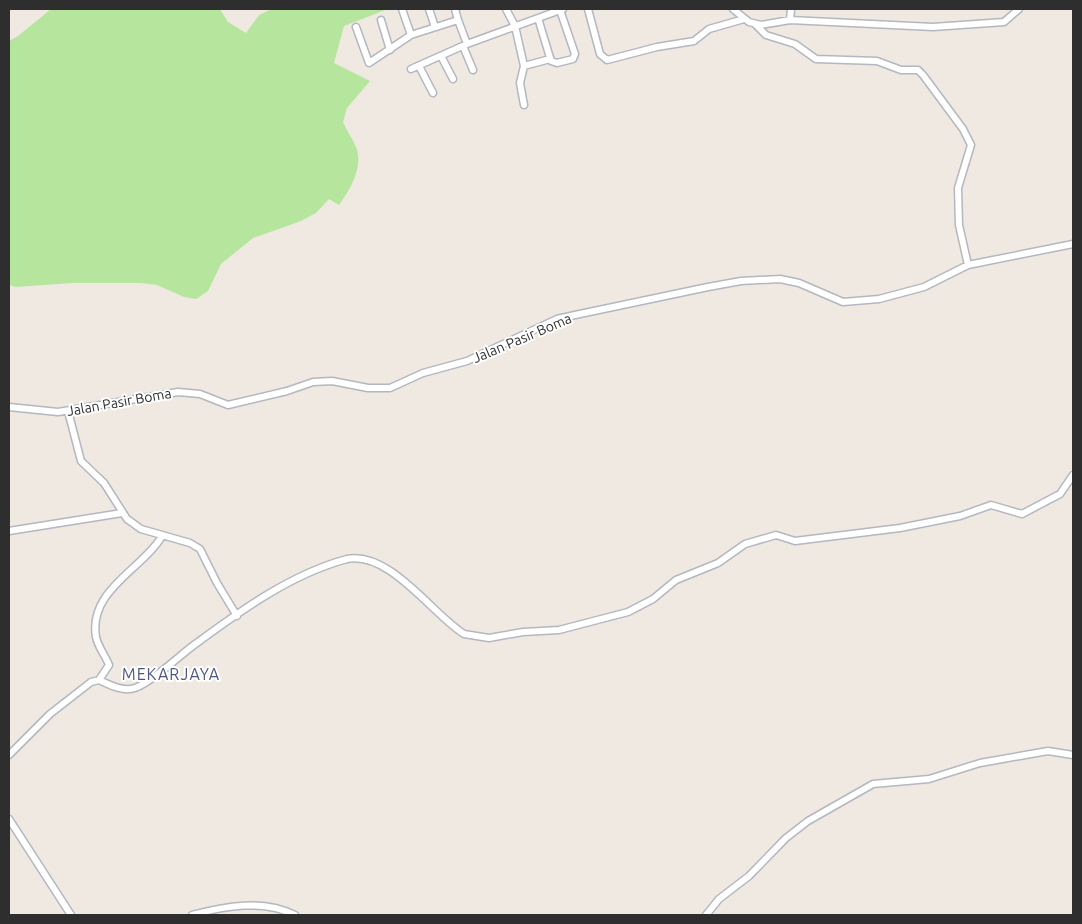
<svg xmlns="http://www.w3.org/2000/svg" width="1082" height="924" viewBox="0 0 1082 924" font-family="Ubuntu,sans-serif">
<rect width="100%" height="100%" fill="#efe9e1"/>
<path fill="#b6e59e" d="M51 9H220L228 22 246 33 259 15 272 9H388L344 26 334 63 370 81 347 108 343 122C347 131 352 138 356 147 364 166 350 190 339 205L329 199 316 213 301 221 253 238 221 264 208 291 196 299 184 297 157 285 141 283H72L16 287 9 285V41L18 36Z"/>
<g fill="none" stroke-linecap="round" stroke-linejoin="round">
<defs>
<path id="minor" d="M402 9 411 35
M429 9 435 27
M455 9 458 20
M506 9 515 26 524 66 520 83 524 105
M588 9 600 54 607 60 657 47 694 41 709 29 744 19
M733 9 749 22 761 25 790 20 933 27 1004 22 1019 9
M538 18 551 61 557 63 573 59 575 54 560 10
M381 20 390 50
M790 20 791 9
M755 24 766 35 795 44 816 59 877 61 901 70H918L923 75 963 129 971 145 958 188 959 225 968 265
M356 27 369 63 411 35 458 20 467 44
M463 46 473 70
M441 56 453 79
M419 66 433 93
M524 66 550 59
M411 69 467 44 563 9
M9 407 58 412 178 392 200 394 228 405 287 391 313 382 332 381 368 388H390L423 373 467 361 557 319 575 315 708 287 741 281 780 279 799 283 843 302 879 299 924 287 968 265 1073 244
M68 411 81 461 104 483 127 519 141 529 190 543 200 549 217 583 237 616
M9 531 122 513
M99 680 109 665C105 655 98 647 96 637 88 590 143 569 162 536
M9 755 50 714 91 682 99 680C110 685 123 692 135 688 152 682 179 656 194 645 240 611 291 574 347 559 390 551 431 613 464 634L489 638 523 632 559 630 628 612 653 599 676 580 718 563 745 544 776 535 795 541 900 528 960 516 991 505 1022 514 1060 494 1073 475
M9 819 71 915
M192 915C225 906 263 899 295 915
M706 915 719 899 749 876 786 838 808 821 873 784 929 779 980 763 1048 751 1073 755"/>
</defs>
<use href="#minor" stroke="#b4b7c1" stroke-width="9"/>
<use href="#minor" stroke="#fff" stroke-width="6"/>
</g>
<g text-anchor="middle" stroke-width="4" stroke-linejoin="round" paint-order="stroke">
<g font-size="14" fill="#2e2e2e" stroke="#fff">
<text transform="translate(522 338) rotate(-23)" y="5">Jalan Pasir Boma</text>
<text transform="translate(119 402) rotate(-10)" y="5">Jalan Pasir Boma</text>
</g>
<g font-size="16" letter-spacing="1" fill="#4d5680" stroke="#fff">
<text x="171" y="680">MEKARJAYA</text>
</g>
</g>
<rect width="1082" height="924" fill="none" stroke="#2e2e2e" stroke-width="20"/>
</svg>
